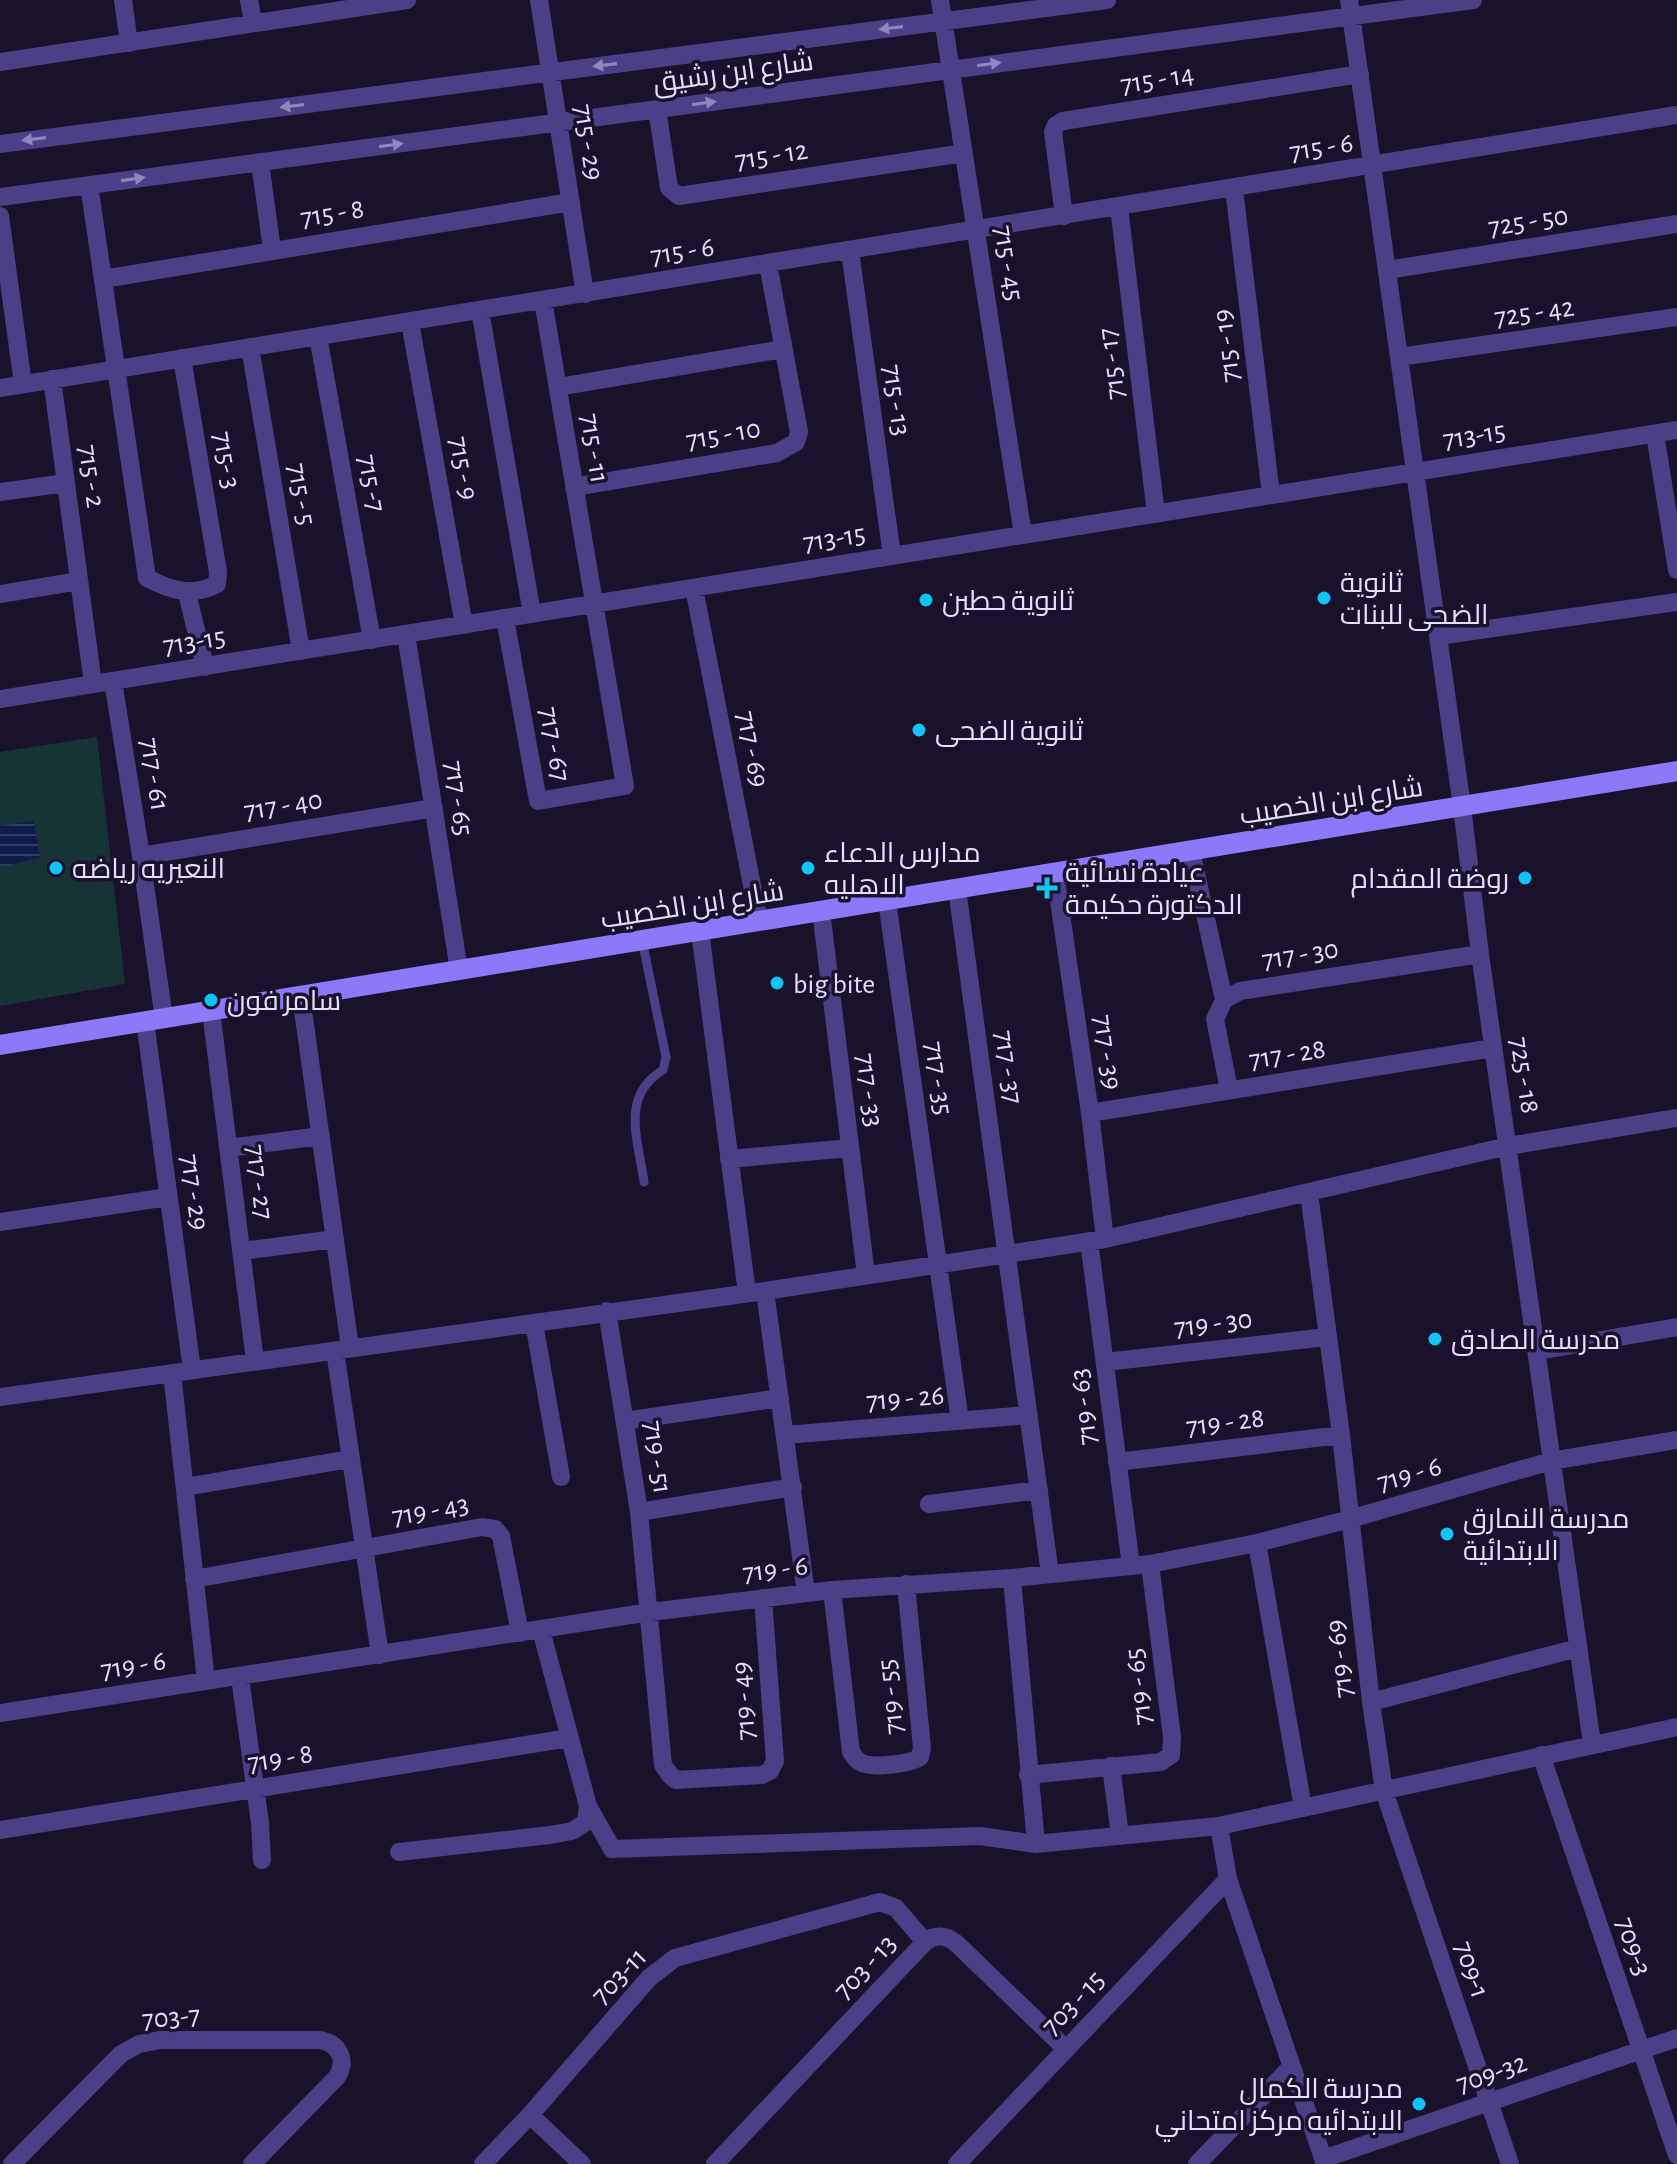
<svg xmlns="http://www.w3.org/2000/svg" width="1677" height="2164" viewBox="0 0 1677 2164" font-family="'Alegreya Sans',Cairo,sans-serif">
<defs>
<pattern id="water-rules" width="6" height="5" patternUnits="userSpaceOnUse" patternTransform="scale(2)"><rect width="6" height="5" fill="#0d1c49"/><path d="M0 2.5h6" fill="none" stroke="#303d64"/></pattern>
</defs>
<rect width="100%" height="100%" fill="#1a122b"/>
<path fill="#163335" d="M97 737 125 984 0 1006V752Z"/>
<path fill="url(#water-rules)" d="M34 821 40 858 0 867V826Z"/>
<g fill="none" stroke-linecap="round" stroke-linejoin="round">
<path stroke="#4b3f88" stroke-width="9" d="M642 940 666 1057 663 1070C620 1096 638 1139 644 1182"/>
<path stroke="#4b3f88" stroke-width="18" d="M123 0 129 43
M249 0 253 22
M539 0 585 294
M940 0 1023 535
M1349 0 1462 807 1480 954 1592 1744
M0 62 407 0
M657 109 669 188 679 196 964 153
M0 144 1107 0
M260 162 272 250
M89 185 147 578C172 591 192 597 217 584L218 572 182 358
M1234 189 1271 495
M0 197 1473 0
M1119 207 1156 514
M0 216 23 384
M1064 216 1053 132 1056 125 1063 121 1360 74
M850 251 892 556
M1387 270 1677 224
M103 279 571 202
M480 310 532 614
M410 322 464 625
M318 336 372 640
M250 347 301 651
M1399 357 1677 317
M52 379 93 684
M558 387 783 349
M0 388 1677 115
M1655 434 1677 570
M574 487 777 453 796 442 799 432 768 264
M0 492 66 483
M694 588 759 921
M187 593 205 667
M0 594 79 581
M505 618 538 801 625 786 543 300
M406 634 459 970
M1438 636 1677 602
M113 681 141 856 164 1019
M0 699 1677 430
M1191 851 1224 1000
M141 856 434 808
M1055 873 1090 1113 1105 1239
M957 889 1050 1574
M887 901 960 1421
M821 911 866 1275
M700 931 747 1293
M301 996 350 1348
M211 1011 255 1361
M145 1021 192 1370
M1229 1090 1215 1019 1224 1000 1240 991 1480 954
M1090 1113 1493 1048
M228 1148 321 1136
M729 1159 850 1148
M1309 1193 1341 1435 1371 1702 1384 1791 1510 2164
M0 1222 168 1197
M1089 1241 1131 1566
M242 1251 335 1239
M765 1291 806 1593
M607 1311 639 1512 663 1765 670 1775 676 1780 762 1775 770 1771 775 1761 763 1598
M534 1323 561 1477
M335 1351 380 1655
M1537 1351 1677 1327
M1105 1362 1327 1337
M172 1373 206 1681
M0 1397 765 1291 1105 1239 1508 1146 1677 1118
M625 1421 780 1398
M785 1435 1029 1415
M1117 1462 1341 1435
M185 1487 350 1459
M929 1504 1039 1490
M639 1512 793 1487
M1257 1543 1303 1808
M1012 1578 1036 1844
M194 1579 482 1527 495 1529 501 1536 520 1633
M832 1590 851 1752C854 1756 855 1759 860 1762 871 1769 910 1764 920 1757L922 1748 906 1584
M240 1677 260 1823 262 1860
M1371 1702 1578 1648
M0 1713 650 1612 832 1590 1012 1578 1150 1564 1257 1543 1350 1519 1551 1461 1677 1440
M1541 1755 1677 2155
M1111 1766 1120 1836
M1028 1775 1161 1762 1171 1755 1172 1737 1150 1564
M588 1806 612 1849 980 1836 1036 1844 1219 1826 1677 1727
M1219 1826 1228 1879 1325 2164
M0 1830 569 1738
M399 1852 550 1835 572 1831 586 1822 588 1806 541 1630
M530 2115 582 2164
M1323 2159 1677 2038
M12 2164 121 2054 139 2044 160 2040H320C340 2044 347 2060 337 2077L252 2164
M483 2164 530 2115 649 1978 675 1958 880 1902 896 1908 925 1942
M715 2164 925 1942C935 1934 946 1935 956 1943L1066 2049
M957 2164 1228 1879
M1197 2164 1291 2067"/>
<path stroke="#8c79fa" stroke-width="20" d="M0 1045 1677 771"/>
</g>
<defs><path id="oneway-solid" d="M-6-.8H1V-3.2L6.5 0L1 3.2V.8H-6Z" transform="scale(2)"/></defs>
<g fill="#9087bd">
<use href="#oneway-solid" transform="translate(891 28) rotate(173)"/>
<use href="#oneway-solid" transform="translate(989 64) rotate(-8)"/>
<use href="#oneway-solid" transform="translate(605 65) rotate(173)"/>
<use href="#oneway-solid" transform="translate(704 103) rotate(-8)"/>
<use href="#oneway-solid" transform="translate(292 106) rotate(173)"/>
<use href="#oneway-solid" transform="translate(34 139) rotate(173)"/>
<use href="#oneway-solid" transform="translate(391 145) rotate(-8)"/>
<use href="#oneway-solid" transform="translate(133 179) rotate(-8)"/>
</g>
<g fill="#11c4f7" stroke="#1a122b" stroke-width="3">
<circle cx="1324" cy="598" r="8"/>
<circle cx="926" cy="600" r="8"/>
<circle cx="919" cy="730" r="8"/>
<circle cx="56" cy="868" r="8"/>
<circle cx="808" cy="868" r="8"/>
<circle cx="1525" cy="878" r="8"/>
<path d="M1043 876h8v8h8v8h-8v8h-8v-8h-8v-8h8z"/>
<circle cx="777" cy="983" r="8"/>
<circle cx="211" cy="1000" r="8"/>
<circle cx="1435" cy="1339" r="8"/>
<circle cx="1447" cy="1534" r="8"/>
<circle cx="1419" cy="2104" r="8"/>
</g>
<g text-anchor="middle" stroke-width="7" stroke-linejoin="round" paint-order="stroke">
<g font-size="28" fill="#e5defe" stroke="#1a122b">
<text transform="translate(733 71) rotate(-8)" y="10">شارع ابن رشيق</text>
<text transform="translate(1157 78) rotate(-9)" y="10">715 - 14</text>
<text transform="translate(590 142) rotate(81)" y="10">715 - 29</text>
<text transform="translate(1321 146) rotate(-9)" y="10">715 - 6</text>
<text transform="translate(771 154) rotate(-9)" y="10">715 - 12</text>
<text transform="translate(332 212) rotate(-9)" y="10">715 - 8</text>
<text transform="translate(1528 220) rotate(-9)" y="10">725 - 50</text>
<text transform="translate(682 250) rotate(-9)" y="10">715 - 6</text>
<text transform="translate(1010 263) rotate(81)" y="10">715 - 45</text>
<text transform="translate(1534 311) rotate(-8)" y="10">725 - 42</text>
<text transform="translate(1225 346) rotate(-97)" y="10">715 - 19</text>
<text transform="translate(1110 364) rotate(-97)" y="10">715 - 17</text>
<text transform="translate(898 400) rotate(82)" y="10">715 - 13</text>
<text transform="translate(723 433) rotate(-10)" y="10">715 - 10</text>
<text transform="translate(1474 434) rotate(-9)" y="10">713-15</text>
<text transform="translate(596 448) rotate(81)" y="10">715 - 11</text>
<text transform="translate(228 460) rotate(80)" y="10">715- 3</text>
<text transform="translate(465 468) rotate(80)" y="10">715 - 9</text>
<text transform="translate(93 476) rotate(82)" y="10">715 - 2</text>
<text transform="translate(373 483) rotate(80)" y="10">715 -7</text>
<text transform="translate(303 494) rotate(80)" y="10">715 - 5</text>
<text transform="translate(834 537) rotate(-9)" y="10">713-15</text>
<text transform="translate(194 640) rotate(-9)" y="10">713-15</text>
<text transform="translate(556 744) rotate(80)" y="10">717 - 67</text>
<text transform="translate(754 749) rotate(79)" y="10">717 - 69</text>
<text transform="translate(156 774) rotate(81)" y="10">717 - 61</text>
<text transform="translate(460 798) rotate(82)" y="10">717 - 65</text>
<text transform="translate(1331 800) rotate(-9)" y="10">شارع ابن الخصيب</text>
<text transform="translate(283 804) rotate(-9)" y="10">717 - 40</text>
<text transform="translate(692 904) rotate(-9)" y="10">شارع ابن الخصيب</text>
<text transform="translate(1300 953) rotate(-9)" y="10">717 - 30</text>
<text transform="translate(1109 1052) rotate(82)" y="10">717 - 39</text>
<text transform="translate(1287 1053) rotate(-9)" y="10">717 - 28</text>
<text transform="translate(1010 1067) rotate(82)" y="10">717 - 37</text>
<text transform="translate(1526 1075) rotate(81)" y="10">725 - 18</text>
<text transform="translate(940 1078) rotate(82)" y="10">717 - 35</text>
<text transform="translate(871 1090) rotate(83)" y="10">717 - 33</text>
<text transform="translate(261 1182) rotate(83)" y="10">717 - 27</text>
<text transform="translate(196 1192) rotate(82)" y="10">717 - 29</text>
<text transform="translate(1213 1322) rotate(-7)" y="10">719 - 30</text>
<text transform="translate(905 1397) rotate(-5)" y="10">719 - 26</text>
<text transform="translate(1082 1407) rotate(-97)" y="10">719 - 63</text>
<text transform="translate(1225 1421) rotate(-7)" y="10">719 - 28</text>
<text transform="translate(659 1457) rotate(82)" y="10">719 - 51</text>
<text transform="translate(1409 1473) rotate(-16)" y="10">719 - 6</text>
<text transform="translate(430 1509) rotate(-10)" y="10">719 - 43</text>
<text transform="translate(775 1568) rotate(-7)" y="10">719 - 6</text>
<text transform="translate(1338 1659) rotate(-97)" y="10">719 - 69</text>
<text transform="translate(133 1664) rotate(-9)" y="10">719 - 6</text>
<text transform="translate(1137 1687) rotate(-97)" y="10">719 - 65</text>
<text transform="translate(889 1697) rotate(-96)" y="10">719 - 55</text>
<text transform="translate(742 1701) rotate(-94)" y="10">719 - 49</text>
<text transform="translate(280 1757) rotate(-9)" y="10">719 - 8</text>
<text transform="translate(1635 1946) rotate(71)" y="10">709-3</text>
<text transform="translate(864 1966) rotate(-47)" y="10">703 - 13</text>
<text transform="translate(1473 1969) rotate(71)" y="10">709-1</text>
<text transform="translate(618 1975) rotate(-46)" y="10">703-11</text>
<text transform="translate(1072 2002) rotate(-46)" y="10">703 - 15</text>
<text transform="translate(171 2016) rotate(-5)" y="10">703-7</text>
<text transform="translate(1491 2072) rotate(-19)" y="10">709-32</text>
</g>
<g font-size="28" fill="#e5defe" stroke="#1a122b" text-anchor="start">
<text x="1340" y="592">ثانوية<tspan x="1340" dy="32">الضحى للبنات</tspan></text>
<text x="942" y="610">ثانوية حطين</text>
<text x="935" y="740">ثانوية الضحى</text>
<text x="824" y="862">مدارس الدعاء<tspan x="824" dy="32">الاهليه</tspan></text>
<text x="72" y="878">النعيريه رياضه</text>
<text x="1065" y="882">عيادة نسائية<tspan x="1065" dy="32">الدكتورة حكيمة</tspan></text>
<text x="1509" y="888" text-anchor="end">روضة المقدام</text>
<text x="793" y="993">big bite</text>
<text x="227" y="1010">سامر فون</text>
<text x="1451" y="1349">مدرسة الصادق</text>
<text x="1463" y="1528">مدرسة النمارق<tspan x="1463" dy="32">الابتدائية</tspan></text>
<text x="1403" y="2098" text-anchor="end">مدرسة الكمال<tspan x="1403" dy="32">الابتدائيه مركز امتحاني</tspan></text>
</g>
</g>
</svg>
